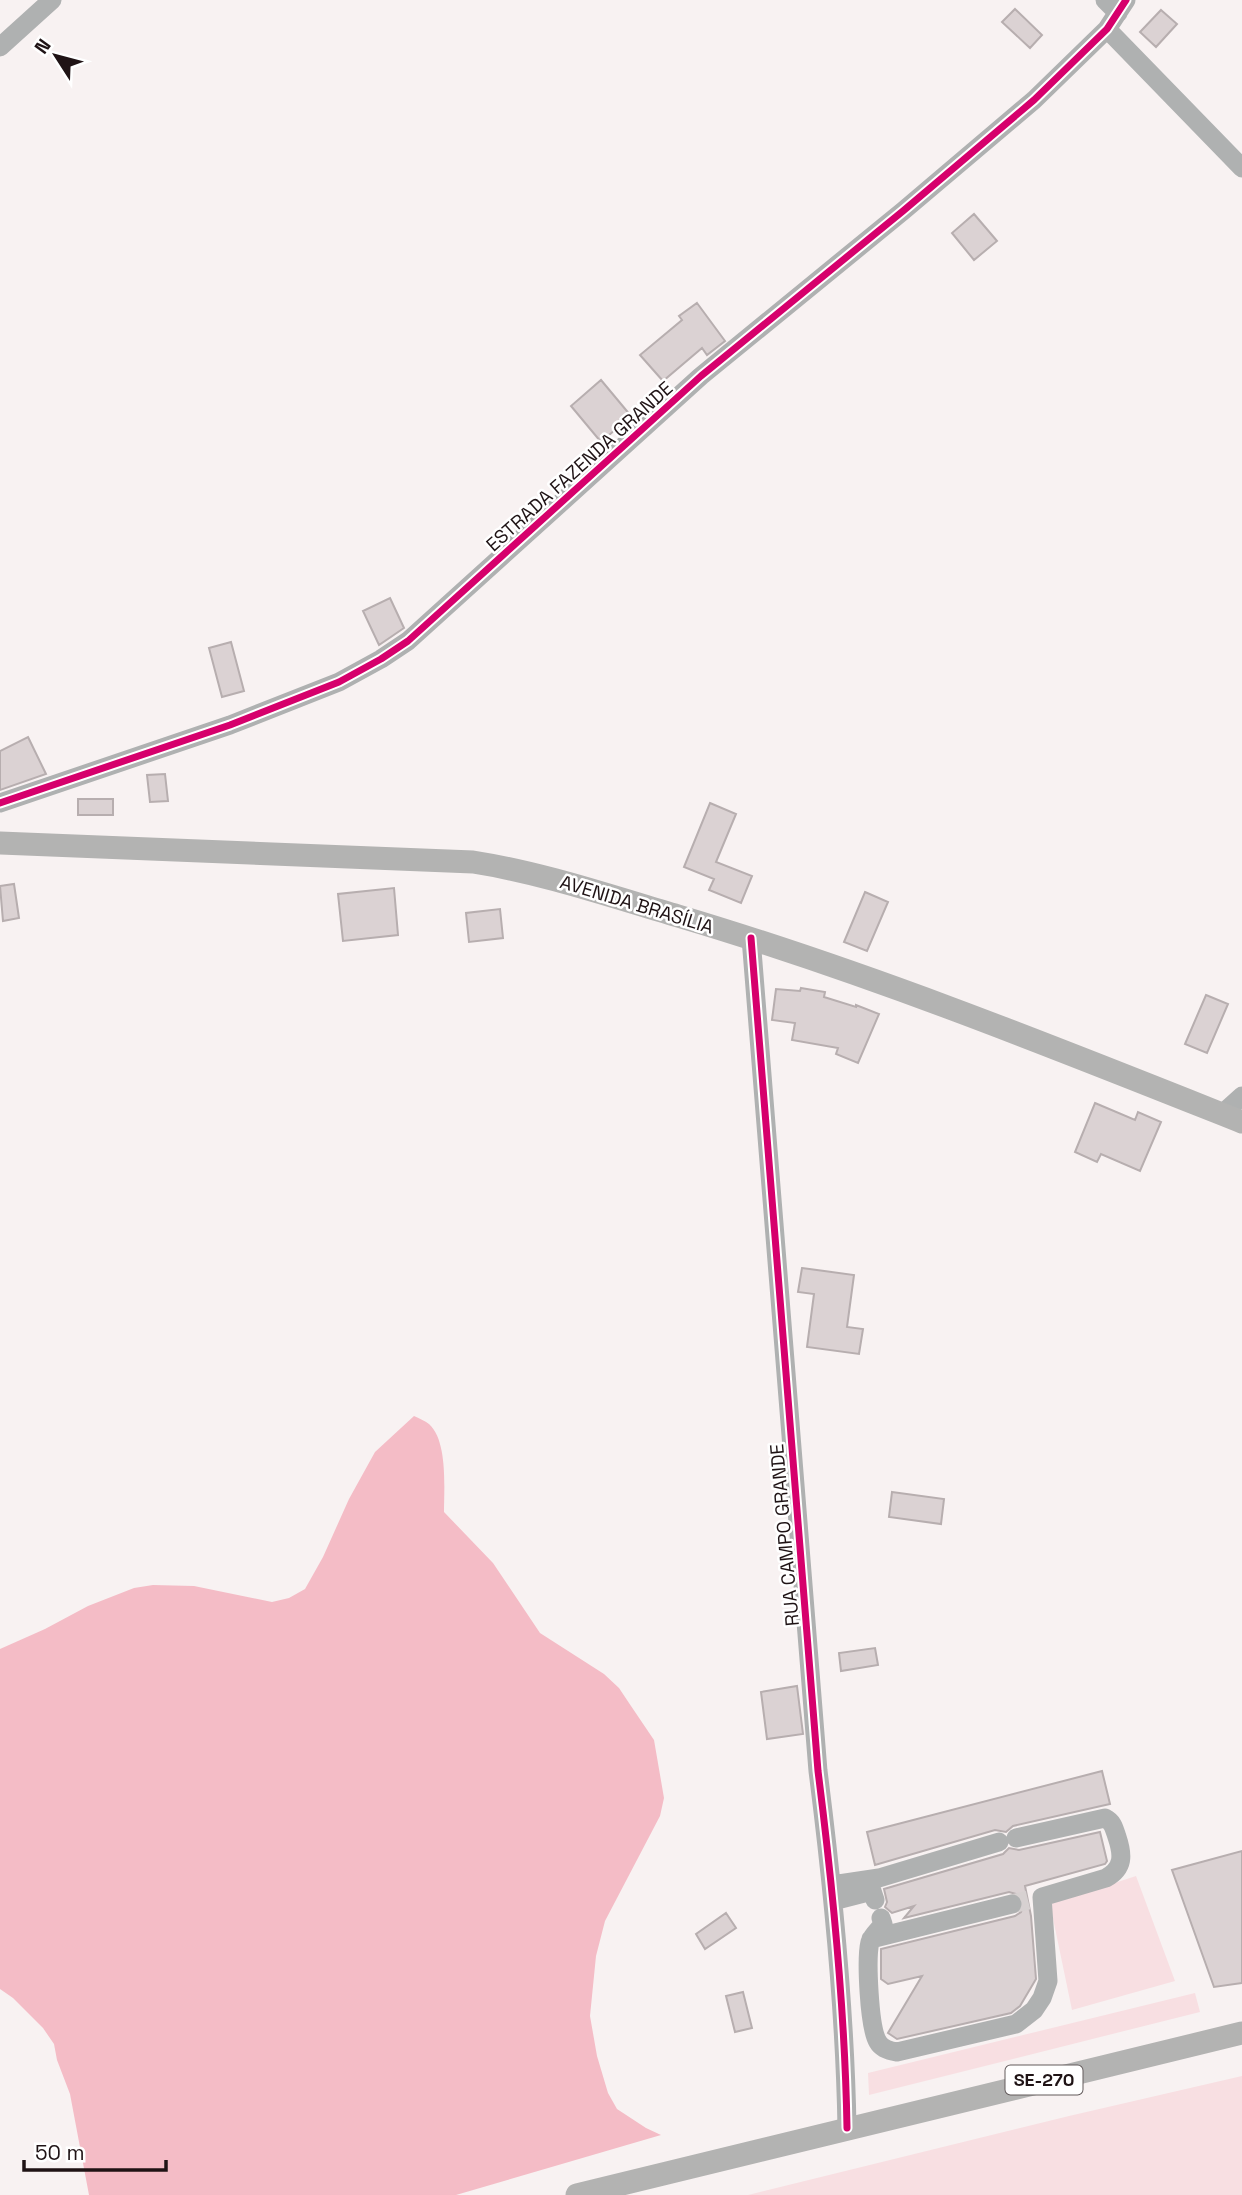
<svg xmlns="http://www.w3.org/2000/svg" width="1242" height="2195" viewBox="0 0 1242 2195" font-family="'Space Grotesk',sans-serif">
<rect width="100%" height="100%" fill="#f8f2f2"/>
<path fill="#f8dfe2" d="M1136 1876 1175 1981 1072 2010 1050 1904Z
M1195 1993 1200 2012 869 2095 868 2073Z
M1242 2076V2195H748L1069 2116Z"/>
<path fill="#f4bcc6" d="M414 1416C419 1418 425 1421 429 1424 448 1441 444 1489 444 1512L493 1563 540 1633 604 1674 619 1688 631 1706 654 1740 664 1798 660 1816 605 1921 596 1956 590 2016 597 2056 608 2093 617 2109 646 2128 661 2135 456 2195H89L70 2094 57 2060 54 2044 43 2028 13 1998 0 1989V1649L45 1629 88 1606 134 1588 153 1585 194 1586 272 1602 289 1598 305 1589 323 1557 349 1499 375 1452Z"/>
<path fill="#dbd2d3" stroke="#b7aeaf" stroke-width="2" d="M1015 9 1042 35 1030 48 1002 22Z
M1161 10 1177 24 1156 47 1140 32Z
M974 214 997 241 974 260 952 233Z
M697 303 725 341 707 355 702 348 663 381 640 355 682 320 679 316Z
M601 380 631 416 601 442 571 406Z
M390 598 404 628 379 645 363 611Z
M231 642 244 691 222 697 209 648Z
M28 737 46 774 0 790V751Z
M165 774 168 801 150 802 147 775Z
M78 799H113V815H78Z
M710 803 736 814 716 862 752 876 741 903 709 890 714 879 684 867Z
M14 884 19 918 3 921 0 886Z
M394 888 398 935 343 941 338 894Z
M865 892 888 902 867 951 844 942Z
M500 909 503 938 469 942 466 913Z
M801 988 825 992 824 997 856 1007V1005L879 1014 858 1063 836 1054 838 1048 792 1040 795 1023 772 1020 776 989 800 991Z
M1206 995 1228 1004 1207 1053 1185 1044Z
M1095 1103 1135 1120 1138 1112 1161 1122 1140 1171 1101 1154 1097 1162 1075 1152Z
M802 1268 854 1275 847 1327 863 1329 859 1354 807 1347 814 1294 798 1292Z
M892 1492 944 1499 941 1524 889 1517Z
M875 1648 878 1665 841 1671 839 1653Z
M797 1686 803 1734 767 1739 761 1692Z
M1102 1771 1110 1804 1013 1826 1006 1832 995 1830 875 1865 867 1832Z
M1100 1832 1107 1861 1105 1864 1025 1886 1031 1916 1036 1979 1020 2006 1011 2013 897 2039 888 2033 922 1976 888 1984 881 1979V1949L1015 1916 1021 1912 1024 1902 1020 1895 1009 1892 904 1918 914 1906 892 1913 885 1907 887 1902 884 1889 1003 1854 1009 1848 1019 1850Z
M1242 1851V1983L1214 1987 1172 1870Z
M726 1913 736 1928 705 1949 696 1934Z
M743 1992 752 2028 735 2032 726 1996Z"/>
<g fill="none" stroke-linecap="round" stroke-linejoin="round">
<path stroke="#d7d1d1" stroke-width="19" stroke-dasharray="19 10" stroke-linecap="butt" d="M1012 1904 1028 1900"/>
<path stroke="#afb1b1" stroke-width="19" d="M1105 0 1118 13
M1107 29 1242 168
M0 47 52 0
M0 803 230 725 339 682 381 659 408 641 701 376 903 211 1034 100 1107 29 1126 0
M751 938 818 1771C833 1889 845 2009 847 2128
M1222 1114 1242 1096
M832 1885 879 1878 999 1842
M833 1901 872 1891 875 1900
M881 1918 883 1924C879 1930 872 1935 870 1942 866 1958 869 2028 878 2042 882 2049 890 2051 897 2052L1016 2024 1034 2010 1042 1998 1048 1981 1042 1897 1106 1878C1124 1868 1123 1855 1117 1837 1114 1828 1113 1822 1105 1818L1016 1838
M871 1939 1012 1904"/>
<path stroke="#b3b3b2" stroke-width="23" d="M0 843 473 862C543 873 610 896 678 916 870 973 1056 1048 1242 1122
M577 2195 1242 2033"/>
<defs>
<path id="cycleway" d="M0 803 230 725 339 682 381 659 408 641 701 376 903 211 1034 100 1107 29 1126 0
M751 938 818 1771C833 1889 845 2009 847 2128"/>
</defs>
<use href="#cycleway" stroke="#fff" stroke-width="11"/>
<use href="#cycleway" stroke="#d6006c" stroke-width="7"/>
</g>
<g text-anchor="middle" stroke-width="5" stroke-linejoin="round" paint-order="stroke">
<rect fill="#fff" stroke="#625a5b" stroke-width="2" x="1005.5" y="2065.5" width="77" height="29" rx="5"/>
<g font-size="18" font-weight="bold" fill="#1f1315">
<text x="1044" y="2086">SE-270</text>
</g>
<g font-size="19" fill="#1f1315" stroke="#fff">
<text transform="translate(579 466) rotate(-42)" y="7">ESTRADA FAZENDA GRANDE</text>
<text transform="translate(637 904) rotate(17)" y="7">AVENIDA BRASÍLIA</text>
<text transform="translate(784 1535) rotate(-95)" y="7">RUA CAMPO GRANDE</text>
</g>
</g>
<g transform="translate(56 56) rotate(306)" stroke="#ffffff" stroke-width="5" paint-order="stroke">
<path d="M0-5L12 26L0 18L-12 26Z" fill="#1f1315"/>
<text y="-10" font-size="19" font-weight="bold" text-anchor="middle" fill="#1f1315">N</text>
</g>
<path d="M24 2160v10h142v-10" fill="none" stroke="#1f1315" stroke-width="3.5"/>
<text x="35" y="2160" font-size="21" fill="#1f1315" stroke="#ffffff" stroke-width="5" paint-order="stroke">50 m</text>
</svg>
